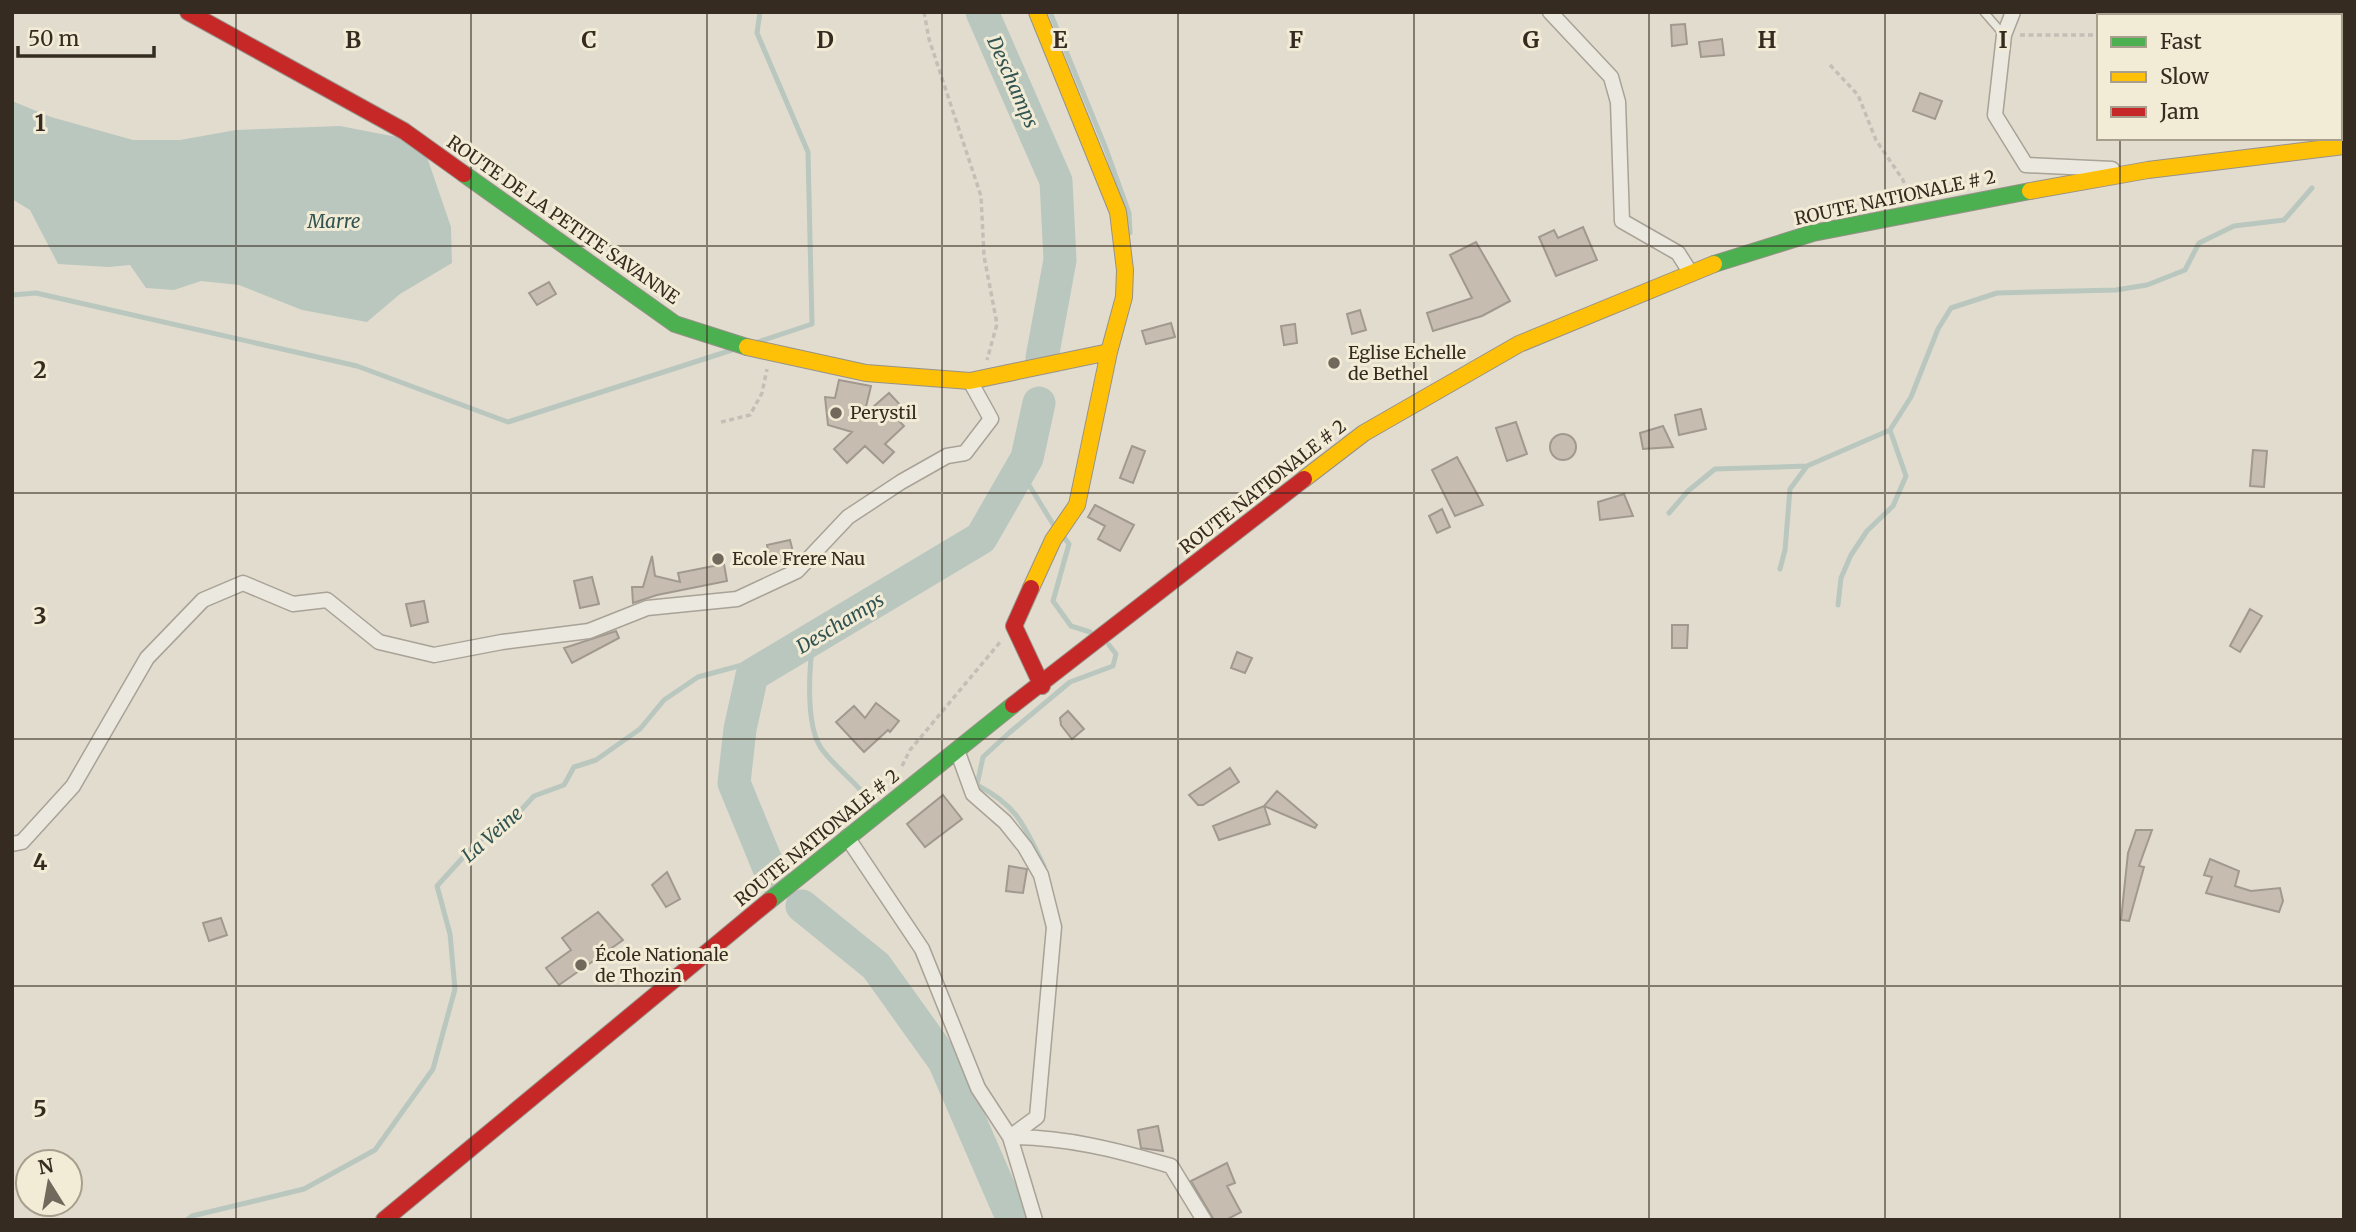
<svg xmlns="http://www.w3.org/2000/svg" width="2356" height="1232" viewBox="0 0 2356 1232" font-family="Merriweather,serif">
<rect width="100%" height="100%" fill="#e2dccf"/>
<path fill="#b9c7bf" d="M12 101 51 117 133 140H180L236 130 340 126 397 137 427 157 451 227 452 263 400 294 367 322 302 310 239 285 201 281 174 290 146 288 130 265 109 267 58 264 30 210 12 199Z"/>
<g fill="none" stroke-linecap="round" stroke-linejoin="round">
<path stroke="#b9c7bf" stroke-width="5" d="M1050 12 1106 149 1129 213 1130 233
M2329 16 2330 12
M12 295 36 293 357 366 508 422 732 350
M755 343 812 324 808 152 757 33 760 12
M1018 474 1029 485 1056 529
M1669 513 1688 491 1715 469 1807 466
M1063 536 1069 544 1053 601 1071 626 1090 632
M1780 569 1785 550 1790 489 1807 466 1890 430 1911 397 1938 329 1951 308 1997 293 2116 290 2147 285 2185 270 2199 243 2234 226 2284 220 2312 188
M1838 605 1841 578 1851 555 1867 531 1893 506 1906 476 1890 430
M814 637C809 664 805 724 821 748 836 769 858 783 872 804
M1044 866C1024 826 1019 807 977 785L983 757 1009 733 1070 682 1113 666 1116 654 1109 645
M187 1220 192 1216 304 1189 375 1150 433 1069 455 989 450 934 437 886 477 842 511 821 534 796 564 785 574 767 596 760 640 729 664 700 698 677 783 654"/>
<path stroke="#b9c7bf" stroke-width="33" d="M982 12 1056 181 1060 260 1042 358
M773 878 734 783 740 729 752 675 981 538 1027 458 1039 403
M802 906 876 966 944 1061 1013 1220"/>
</g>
<path fill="#c6bcb0" stroke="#a2998e" stroke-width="2" d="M1685 24 1687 44 1672 46 1671 25Z
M1722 39 1724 55 1701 57 1699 42Z
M1920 93 1942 101 1935 119 1913 111Z
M1583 227 1597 260 1556 276 1539 237 1554 230 1558 238Z
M1476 242 1510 301 1482 316 1433 331 1427 313 1472 298 1450 255Z
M549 282 556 294 537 305 529 293Z
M1360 310 1366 330 1352 334 1347 314Z
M1171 323 1175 337 1146 344 1142 331Z
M1295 324 1297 343 1284 345 1281 326Z
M839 380 871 386 864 415 889 393 903 408 894 416 904 426 885 444 894 452 883 463 865 446 847 463 834 449 852 432 828 425 825 397 835 398Z
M1701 409 1706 429 1679 435 1675 415Z
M1516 422 1527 454 1507 461 1496 428Z
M1663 426 1673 447 1643 449 1640 433Z
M1550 447a13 13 0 1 1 26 0a13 13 0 1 1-26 0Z
M1132 446 1145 451 1133 483 1120 478Z
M2253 450 2267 451 2264 487 2250 486Z
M1457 457 1483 505 1455 516 1432 470Z
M1624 494 1633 516 1600 520 1598 502Z
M1095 505 1134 525 1120 551 1098 539 1105 526 1088 517Z
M1442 509 1450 527 1437 533 1429 516Z
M790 540 795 560 771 565 767 545Z
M652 556 655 576 680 582 678 573 724 564 727 581 657 595 633 603 632 587H643Z
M592 577 599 604 580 608 574 581Z
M424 601 428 622 411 626 406 604Z
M2250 609 2262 616 2240 652 2230 646Z
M1672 625H1688L1687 648H1672Z
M616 631 619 638 572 663 564 648Z
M1237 652 1252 658 1245 673 1231 668Z
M876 703 899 721 890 732 888 730 864 752 836 722 854 706 865 718Z
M1068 711 1084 729 1072 739 1061 725 1060 718Z
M1230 768 1239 782 1203 805H1198L1189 795Z
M1277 791 1317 825 1315 828 1264 806Z
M943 795 962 819 925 847 907 824Z
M1264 806 1270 824 1219 840 1213 826Z
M2136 830H2152L2139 866 2144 867 2129 921 2121 920 2128 853Z
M2210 859 2239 871 2235 886 2251 891 2280 888 2283 901 2279 912 2206 893 2212 877 2204 875Z
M1009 866 1027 869 1023 893 1006 891Z
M667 872 680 899 666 907 652 885Z
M598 912 623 940 559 985 546 968 571 950 562 938Z
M221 918 227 935 209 941 203 923Z
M1158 1126 1163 1151 1141 1148 1138 1130Z
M1227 1163 1235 1183 1227 1186 1241 1212 1226 1220H1214L1191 1181Z"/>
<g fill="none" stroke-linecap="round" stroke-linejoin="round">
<defs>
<path id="lane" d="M1984 12 2004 35"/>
<path id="street" d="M1550 12 1611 77 1618 102 1622 221 1678 253 1690 272
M2013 12 2004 35 1995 115 2026 165 2112 169
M957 750 973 794 1005 822 1025 847 1041 875 1054 927 1037 1117 1010 1137C1066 1137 1117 1150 1171 1166L1204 1220
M847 837 922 949 978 1088 1010 1137 1035 1220
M12 844 22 842 73 786 147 658 203 600 243 583 293 604 327 600 379 642 434 655 502 642 589 631 647 608 737 599 797 571 848 517 901 482 947 456 965 453 991 419 970 381"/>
<path id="fast" d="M464 174 675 324 747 347
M1714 264 1813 233 2030 191
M769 901 1013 705"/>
<path id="slow" d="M2030 191 2148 170 2344 146
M747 347 866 373 970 381 1109 352
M1304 479 1364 433 1519 344 1714 264
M1031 588 1053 540 1077 505 1109 352 1124 297 1125 270 1118 212 1037 12"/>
<path id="jam" d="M188 12 404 131 464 174
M1031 588 1014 626 1042 686
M1013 705 1304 479
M384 1220 769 901"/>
</defs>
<use href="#lane" stroke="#a8a297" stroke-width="10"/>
<use href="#street" stroke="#a8a297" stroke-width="17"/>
<use href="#fast" stroke="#979188" stroke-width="18"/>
<use href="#slow" stroke="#979188" stroke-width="18"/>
<use href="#jam" stroke="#979188" stroke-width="18"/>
<path stroke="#c3bfb6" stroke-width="3.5" stroke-dasharray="5 3.5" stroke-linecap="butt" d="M924 12 929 39 981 196 984 256 997 324 987 360
M2020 35H2099
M2340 35H2344
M1830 65 1858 95 1876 140 1903 180 1907 192
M721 422 750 415 762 393 767 369
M902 766 910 750 1001 641"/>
<use href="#lane" stroke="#ebe8df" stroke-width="7"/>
<use href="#street" stroke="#ebe8df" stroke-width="14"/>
<use href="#fast" stroke="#4caf50" stroke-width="16"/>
<use href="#slow" stroke="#ffc107" stroke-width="16"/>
<use href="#jam" stroke="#c62828" stroke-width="16"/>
</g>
<path fill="none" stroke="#362b20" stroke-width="2" stroke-opacity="0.55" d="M236 12V1220M471 12V1220M707 12V1220M942 12V1220M1178 12V1220M1414 12V1220M1649 12V1220M1885 12V1220M2120 12V16M2120 138V1220M12 246H2344M12 493H2344M12 739H2344M12 986H2344"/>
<g fill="#72695d" stroke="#f2ebd5" stroke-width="2.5">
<circle cx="1334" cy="363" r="7"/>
<circle cx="836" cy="413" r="7"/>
<circle cx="718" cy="559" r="7"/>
<circle cx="581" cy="965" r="7"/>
</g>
<g text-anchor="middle" stroke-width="6" stroke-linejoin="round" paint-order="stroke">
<g font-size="18" fill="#362b20" stroke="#f2ebd5">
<text transform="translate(1895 198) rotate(-12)" y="6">ROUTE NATIONALE # 2</text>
<text transform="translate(563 220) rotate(35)" y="6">ROUTE DE LA PETITE SAVANNE</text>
<text transform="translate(1263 487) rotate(-38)" y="6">ROUTE NATIONALE # 2</text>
<text transform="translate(817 838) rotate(-39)" y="6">ROUTE NATIONALE # 2</text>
</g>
<g font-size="18" fill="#362b20" stroke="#f2ebd5" text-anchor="start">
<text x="1348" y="359">Eglise Echelle<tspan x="1348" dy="21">de Bethel</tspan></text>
<text x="850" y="419">Perystil</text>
<text x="732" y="565">Ecole Frere Nau</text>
<text x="595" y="961">École Nationale<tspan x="595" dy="21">de Thozin</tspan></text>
</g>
<g font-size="19" font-style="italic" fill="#315453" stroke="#f2ebd5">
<text transform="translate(1013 82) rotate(66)" y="7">Deschamps</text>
<text x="334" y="228">Marre</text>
<text transform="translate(840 623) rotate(-31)" y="7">Deschamps</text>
<text transform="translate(492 834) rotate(-41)" y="7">La Veine</text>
</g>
</g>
<g font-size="23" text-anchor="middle" font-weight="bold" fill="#362b20" stroke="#f2ebd5" stroke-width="6" stroke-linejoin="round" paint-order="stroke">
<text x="353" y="48">B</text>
<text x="589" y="48">C</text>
<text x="825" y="48">D</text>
<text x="1060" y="48">E</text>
<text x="1296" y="48">F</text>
<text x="1531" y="48">G</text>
<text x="1767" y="48">H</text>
<text x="2003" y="48">I</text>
<text x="40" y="131">1</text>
<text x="40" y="378">2</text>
<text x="40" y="624">3</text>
<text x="40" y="870">4</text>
<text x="40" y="1117">5</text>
</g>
<rect width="2356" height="1232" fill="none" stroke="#362b20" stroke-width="28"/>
<rect x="2097" y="14" width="245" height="126" fill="#f2ebd5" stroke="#a79e8d" stroke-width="2"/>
<rect x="2111" y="37" width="35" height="10" fill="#4caf50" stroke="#a79e8d" stroke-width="2"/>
<text x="2160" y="49" font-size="21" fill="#362b20">Fast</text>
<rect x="2111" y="72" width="35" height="10" fill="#ffc107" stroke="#a79e8d" stroke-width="2"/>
<text x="2160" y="84" font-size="21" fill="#362b20">Slow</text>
<rect x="2111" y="107" width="35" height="10" fill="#c62828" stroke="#a79e8d" stroke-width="2"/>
<text x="2160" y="119" font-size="21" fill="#362b20">Jam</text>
<g transform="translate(49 1183) rotate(349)"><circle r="33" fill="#f2ebd5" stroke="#a79e8d" stroke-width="2"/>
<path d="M0-5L12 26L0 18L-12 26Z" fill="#72695d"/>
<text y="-10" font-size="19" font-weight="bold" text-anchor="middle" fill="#362b20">N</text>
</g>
<path d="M18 46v10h136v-10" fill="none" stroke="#362b20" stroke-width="3.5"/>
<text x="28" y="46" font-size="21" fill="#362b20" stroke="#f2ebd5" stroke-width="5" paint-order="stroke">50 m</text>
</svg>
